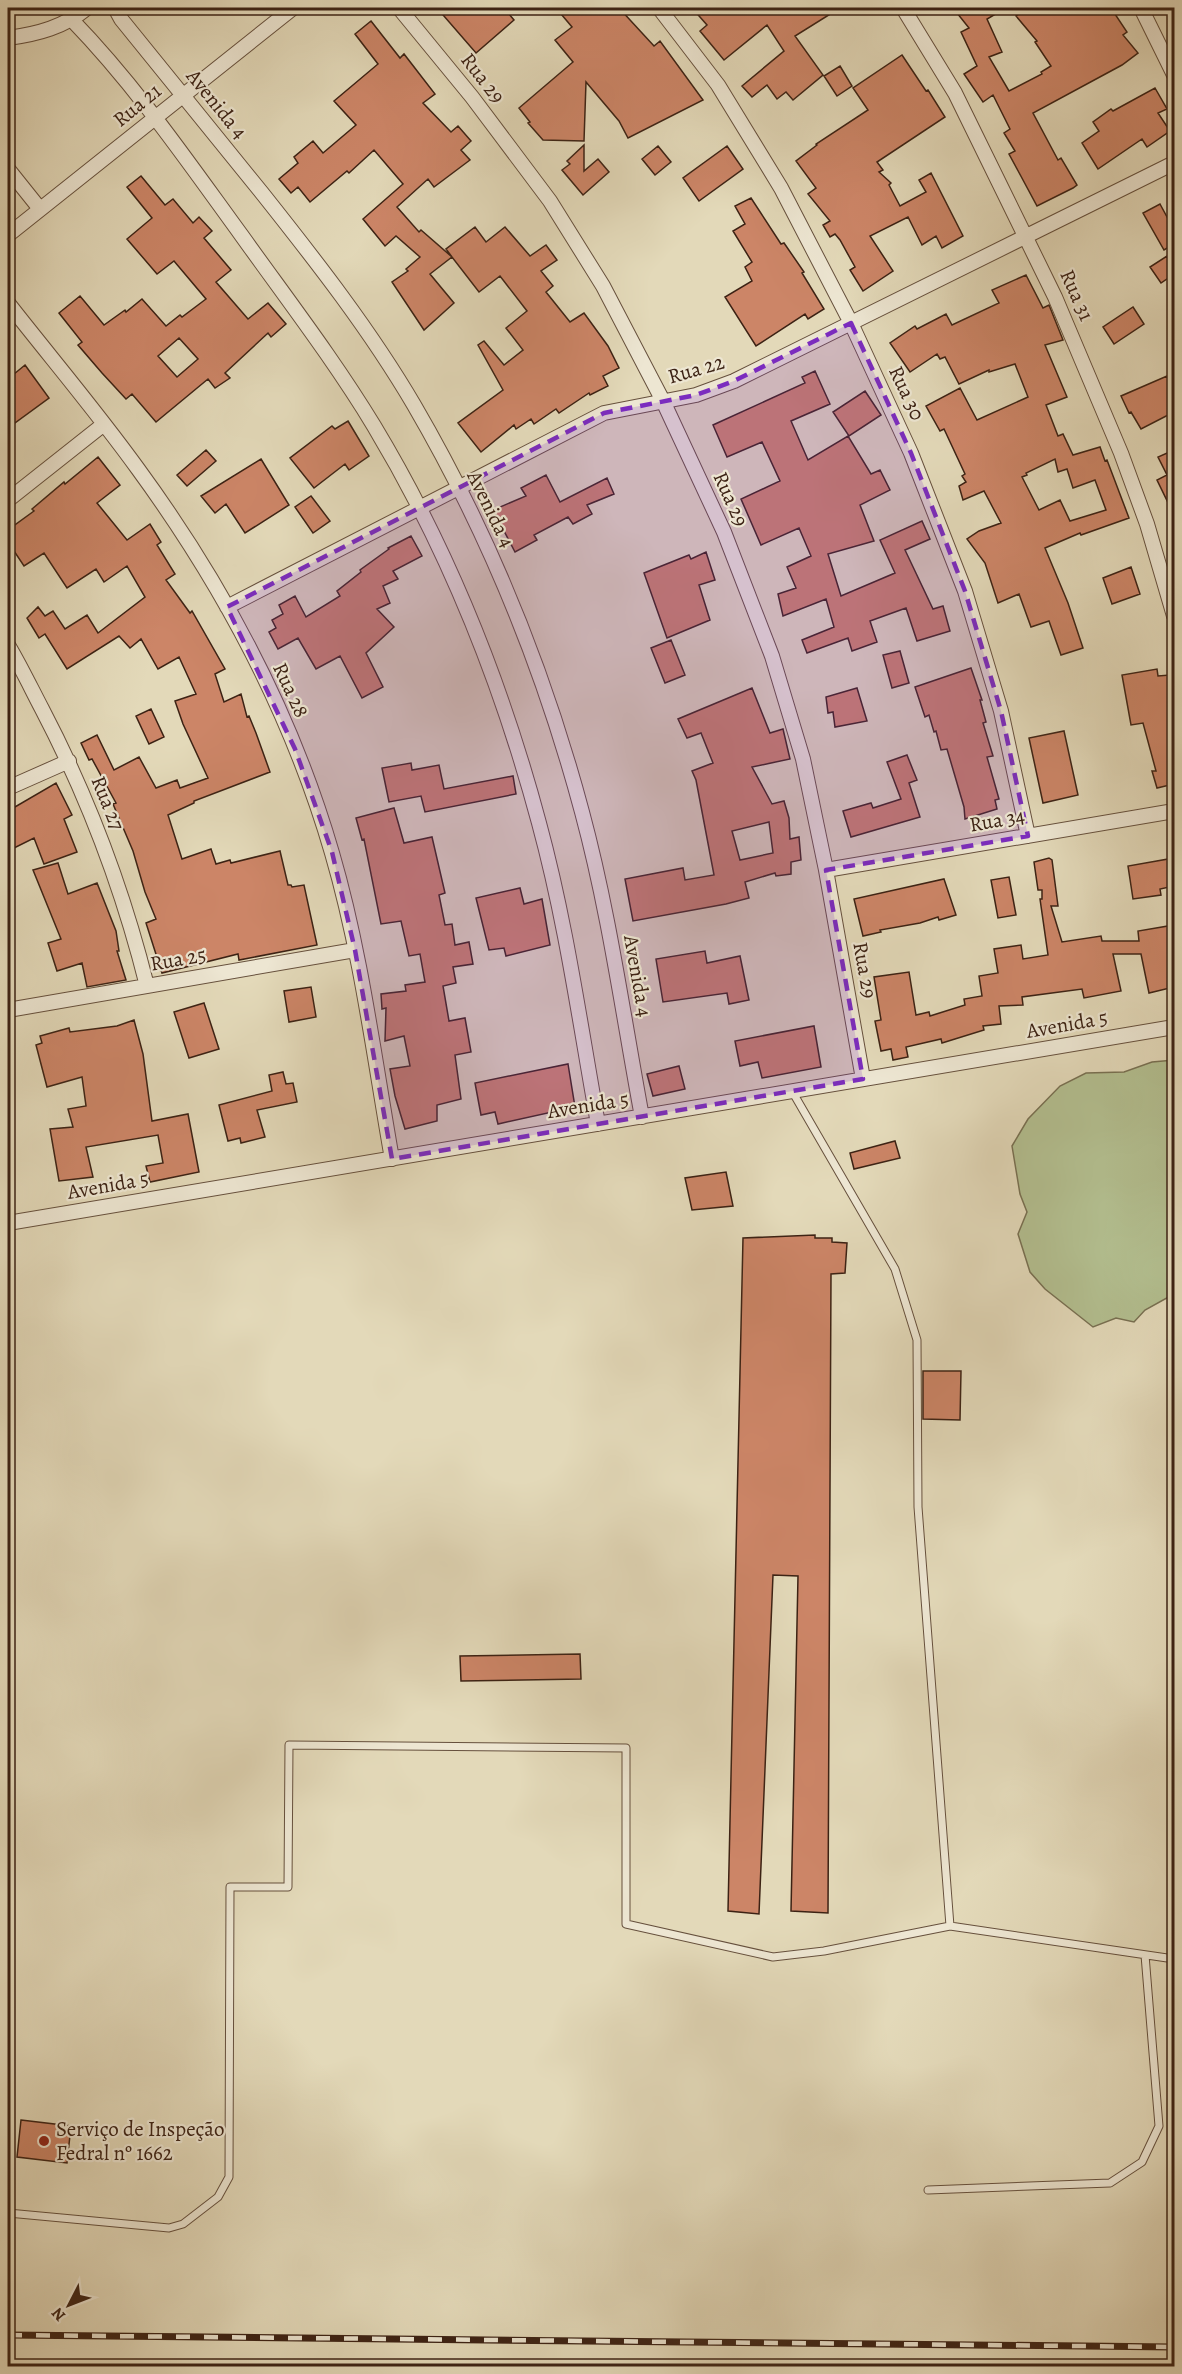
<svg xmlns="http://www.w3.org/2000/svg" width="1182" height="2374" viewBox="0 0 1182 2374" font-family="Alegreya,serif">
<rect width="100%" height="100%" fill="#e3d9b9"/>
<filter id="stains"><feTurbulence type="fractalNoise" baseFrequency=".00333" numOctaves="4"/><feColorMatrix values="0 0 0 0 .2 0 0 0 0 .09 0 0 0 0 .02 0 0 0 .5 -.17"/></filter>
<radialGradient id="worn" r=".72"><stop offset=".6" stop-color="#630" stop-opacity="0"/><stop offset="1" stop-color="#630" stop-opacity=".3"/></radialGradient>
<path fill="#b3bf90" stroke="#787052" stroke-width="1.5" d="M1174 1060V1294L1145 1310 1134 1322 1116 1318 1093 1327 1045 1289 1030 1272 1018 1234 1027 1212 1020 1194 1012 1146 1028 1119 1060 1086 1086 1073 1124 1072 1152 1062Z"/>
<path fill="#cc8567" stroke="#3c2214" stroke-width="1.5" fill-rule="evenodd" d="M437 8H504L514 20 476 53Z
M556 8H619L654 46 660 41 703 100 628 138 619 121 586 82 584 141 543 140 528 123 530 122 519 108 573 62 555 40 572 27Z
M692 8H840L795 36 823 75 793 100 786 92 777 99 767 85 752 97 742 86 784 51 767 25 724 60 700 31 707 25Z
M953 8H1006L987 19 1002 52 989 57 1009 91 1042 74 1041 72 1051 66 1035 42 1037 41 1016 16 1027 8H1111L1127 32 1123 35 1138 53 1122 65 1033 113 1058 160 1061 158 1077 185 1073 188 1037 206 1009 154 1015 151 1004 133 1010 129 993 95 983 102 964 74 977 66 961 32 969 28Z
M371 21 400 58 404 54 435 94 423 103 451 132 458 126 471 141 461 150 470 160 434 187 428 179 397 207 419 232 421 230 452 257 446 249 475 227 486 242 505 227 530 256 546 245 557 260 541 271 553 286 546 292 570 322 584 313 608 346 619 368 603 376 608 386 590 395 589 393 559 413 556 409 534 424 531 419 516 429 514 425 481 452 458 423 503 390 478 345 484 341 504 365 523 350 506 328 527 311 500 276 479 292 452 257 430 274 454 303 424 330 392 282 408 271 406 269 420 257 396 236 385 246 363 219 403 184 374 150 349 173 347 171 310 202 298 187 291 193 279 179 298 163 294 157 313 141 323 153 356 125 334 101 378 64 355 34Z
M902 55 926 91 928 90 945 117 877 162 883 170 879 172 891 183 889 185 900 206 926 192 919 180 931 173 963 236 942 248 936 236 922 245 908 217 870 236 893 271 863 291 850 270 855 267 840 240 835 234 830 237 823 225 830 221 808 194 816 188 796 161 817 145 816 144 868 110 853 88Z
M840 66 852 86 837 96 824 76Z
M1155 88 1167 109 1158 113 1170 131 1147 147 1142 139 1098 169 1082 143 1099 131 1093 122 1111 109 1113 111Z
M584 145V171L598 159 609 172 583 195 562 170 570 164 567 161Z
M658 146 671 162 655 175 642 159Z
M727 146 743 169 699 201 683 178Z
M141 176 165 205 173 199 193 223 199 217 212 231 204 238 231 270 216 282 248 319 268 303 286 324 271 337 268 333 225 373 230 378 215 388 208 379 156 422 132 394 126 399 102 373 78 345 82 342 59 313 80 296 104 325 125 310 126 312 142 299 166 326 180 315 182 317 206 299 174 261 157 274 127 239 152 218 127 187ZM179 338 198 359 177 377 158 356Z
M751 198 781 244 784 243 804 272 802 273 824 309 808 319 805 314 756 346 725 297 752 281 745 267 752 262 733 231 745 224 735 206Z
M1160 204 1174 230V244L1164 250 1143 213Z
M1167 256 1174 266V274L1161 283 1150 267Z
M1026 275 1043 308 1049 305 1063 340 1045 345 1067 397 1046 405 1058 436 1063 434 1073 455 1100 447 1105 461 1107 460 1129 518 1081 535 1080 533 1045 548 1068 603 1083 648 1061 655 1049 621 1031 627 1019 594 998 603 985 563 967 539 979 531 1001 523 984 491 963 500 959 486 966 482 962 476 965 474 944 429 940 431 926 406 960 388 977 420 1028 397 1015 364 989 372V370L959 384 945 357 940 359 937 354 910 372 890 343 915 326 917 329 946 314 952 325 999 303 992 290ZM1055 459 1058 472 1067 469 1073 488 1095 480 1106 510 1070 521 1060 500 1039 510 1022 477 1027 475 1026 473Z
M1133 307 1144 324 1114 344 1103 327Z
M25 365 49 398 8 428V379Z
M815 371 830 404 791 421 808 460 848 436 871 474 880 470 890 490 860 505 874 541 828 554 841 596 895 573 880 540 922 521 930 539 905 550 933 609 943 606 950 631 917 641 906 608 870 621 877 642 852 651 848 638 807 653 802 640 834 627 826 599 783 616 778 594 796 588 787 567 811 556 799 528 761 545 741 499 780 481 762 442 727 457 713 425 805 383 802 377Z
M1167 376 1174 393V412L1141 429 1131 412 1129 413 1121 396Z
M865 391 881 415 849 436 833 412Z
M348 421 369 456 349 470 345 464 314 488 290 458 332 426 335 429Z
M206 450 216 461 187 486 177 475Z
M1174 450V515L1157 480 1167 475 1158 457Z
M98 457 120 485 97 503 127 540 150 524 161 542 157 545 175 574 166 580 190 613 192 611 225 669 215 674 224 702 241 694 247 717 249 716 256 733 270 772 194 801V803L168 815 182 859 211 849 216 864 230 860 231 863 280 851 288 885H291L292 887 304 885 317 945 239 960 238 954 162 973 146 923 156 919 145 892 133 851 113 804 116 803 92 759 89 760 81 743 97 735 114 770 139 757 156 788 177 780 180 788 208 778 183 724 175 701 196 694 179 657 158 669 141 639 130 648 119 636 67 669 45 634 39 638 27 618 38 607 45 616 53 611 65 629 87 615 98 633 145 597 127 566 104 582 96 569 67 588 44 553 24 566 8 542V530L34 511 32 509 64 482 65 484Z
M261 459 289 505 245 533 226 504 215 513 201 496Z
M546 475 560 502 607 478 614 494 587 505 592 514 573 524 568 517 534 535 537 540 515 552 493 510 526 496 521 488Z
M311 496 330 521 313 533 295 507Z
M411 536 422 556 393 571 398 579 383 586 390 603 377 609 394 627 366 653 383 687 362 698 340 656 316 669 298 638 278 649 269 632 276 628 272 620 283 614 279 605 295 596 306 617 340 596 337 591 361 572 360 570 389 549 388 548Z
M706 552 715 580 699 585 710 620 667 638 644 573 689 555 691 559Z
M1131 567 1140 594 1112 604 1103 578Z
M671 640 685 675 665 683 651 648Z
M900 651 909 683 892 688 883 655Z
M971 668 982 700H980L986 722 983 723 993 756 987 757 999 799 995 800 997 809 965 819 964 807 947 749 941 750 936 731 934 732 929 715 925 717 915 687Z
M1157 669 1158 676 1170 675 1172 688H1174V784L1157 788 1152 771H1156L1143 723 1131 725 1122 675Z
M752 688 770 733 783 729 790 759 752 767 772 804 784 801 789 818 790 839 799 837 801 860 791 862V874L776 876 775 873 745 882 749 898 726 904 633 921 625 879 683 868 685 880 714 875 696 780 692 771 713 763 701 733 687 738 678 719ZM769 822 773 853 740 860 732 831Z
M857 688 867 721 835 727 833 712 828 713 826 697Z
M151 709 164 737 149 744 136 716Z
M1064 731 1078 795 1043 803 1029 738Z
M907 755 917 780 909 783 920 817 851 837 843 811 871 803 873 808 901 799 887 762Z
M411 763 412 770 439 765 444 789 513 776 516 794 425 812 421 796 389 802 382 768Z
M56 783 72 815 64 819 77 852 44 864 34 838 8 851V811Z
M394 808 404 843 432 837 445 893 439 895 445 925 452 924 455 945 469 942 473 964 453 967 456 983 443 986 449 1021 465 1018 471 1052 455 1055 461 1099 437 1105V1121L405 1129 395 1096 390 1069 410 1066 404 1036 385 1041 386 1008 382 1009 381 994 406 991 405 985 425 982 420 954 409 956 401 921 381 924 364 839 362 840 356 818Z
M1049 858 1052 860 1058 906H1051L1062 942 1101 936 1102 941H1139L1138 931 1174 925V987L1149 993 1141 954H1113L1121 991 1084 998 1082 989 1022 997 1023 1005 999 1006 1001 1024 983 1026 984 1030 942 1043 941 1039 906 1047 908 1057 893 1060 891 1049 881 1051 875 1021 881 1020 874 977 909 972 916 1015 929 1012 930 1016 965 1005 964 999 982 996 979 976 998 973 994 949 1021 945 1023 959 1048 955 1040 899H1042V890H1038L1034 862Z
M1174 858V886L1160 889 1161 895 1133 899 1128 866Z
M58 863 68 894 97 883 116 931 119 951H117L126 980 87 987 82 963 57 971 48 943 61 939 33 870Z
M1009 877 1016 915 998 918 991 880Z
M944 879 956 915 939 920 938 917 920 923 880 930 881 932 863 936 854 899Z
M520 888 524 904 542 899 550 945 506 956 504 948 489 950 476 898Z
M705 951 707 963 740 956 749 1000 729 1004 727 993 663 1002 656 959Z
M311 987 316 1017 289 1022 284 991Z
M204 1003 219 1049 189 1058 174 1012Z
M134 1020 143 1054 152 1121 188 1114 199 1172 150 1182 146 1166 163 1163 158 1135 86 1147 93 1177 59 1181 50 1129 73 1127 68 1109 86 1106 82 1077 47 1087 36 1045 42 1043 40 1036 69 1028 70 1032 117 1026Z
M814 1026 821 1067 762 1078 758 1062 740 1066 735 1041Z
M568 1064 575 1107 498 1124 495 1112 481 1115 475 1083Z
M679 1066 685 1089 653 1096 647 1074Z
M283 1072 286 1084 293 1083 297 1102 257 1110 265 1137 241 1143 240 1138 228 1141 219 1105 272 1091 269 1075Z
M895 1141 900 1158 854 1169 850 1153Z
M726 1172 733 1206 692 1210 685 1178Z
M815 1235V1238H832V1242L847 1243 845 1273 831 1274 828 1913 791 1911 798 1576 773 1575 759 1914 728 1911 743 1238Z
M923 1371H961L960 1420 923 1419Z
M580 1654 581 1679 461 1681 460 1656Z
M21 2120 71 2126 67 2163 17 2157Z"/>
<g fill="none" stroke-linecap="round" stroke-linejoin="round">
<defs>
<path id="lane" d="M792 1091 895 1269 917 1340 918 1507 950 1926 1174 1959
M928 2190 1110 2183 1142 2162 1159 2126 1145 1955
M8 2213 169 2228 183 2224 218 2197 229 2177 230 1887H288L289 1745 626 1748V1924L773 1957 824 1951 950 1926"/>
<path id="street" d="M115 8 121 19C168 77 215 135 262 193 316 261 370 330 414 405 488 532 544 670 582 812 609 912 623 1015 642 1117
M399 8 472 97 550 201 603 286 663 401 724 532 772 656 803 759 826 870 863 1079
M659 8 718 85 781 188 851 323 911 453 965 591 1001 711 1028 836
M903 8 955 93 1055 297 1121 453 1147 524 1174 616
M1141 8 1174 75
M72 20C136 86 188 162 242 236 287 299 334 360 374 426 448 549 502 685 539 823 566 922 580 1024 598 1124
M8 38C38 34 64 27 87 8
M8 169 40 209
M8 235 293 8
M8 303C51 358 97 412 138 469 222 584 292 715 332 853 361 952 374 1057 392 1159
M8 500 104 424
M227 607 604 413 696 395 734 381 1174 163
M8 645C20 665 31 688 42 709 88 797 123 890 147 986
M8 788 69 761
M826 870 1174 811
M8 1010 355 950
M8 1223 1174 1027"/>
</defs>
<use href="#lane" stroke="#66503d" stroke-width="9"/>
<use href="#street" stroke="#66503d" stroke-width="16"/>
<use href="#lane" stroke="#ede6d2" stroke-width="7"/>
<use href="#street" stroke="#ede6d2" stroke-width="14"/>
<defs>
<path id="rail" d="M8 2335 1174 2347"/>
</defs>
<use href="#rail" stroke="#3c2214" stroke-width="7"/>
<use href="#rail" stroke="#ede6d2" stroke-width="4.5" stroke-dasharray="14" stroke-linecap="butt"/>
</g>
<path fill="#7b2cbf" fill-opacity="0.2" stroke="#7b2cbf" stroke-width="4.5" stroke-dasharray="12 8" stroke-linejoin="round" d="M851 323 911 453 965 591 1001 711 1028 836 826 870 863 1079 392 1159 355 950 332 852 295 749 227 607 604 413 696 395 734 381Z"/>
<circle fill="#8f2418" stroke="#ede6d2" stroke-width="2" cx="44" cy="2141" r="6"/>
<g text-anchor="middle" stroke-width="4.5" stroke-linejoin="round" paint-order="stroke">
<g font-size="21" fill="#3c2214" stroke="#ede6d2">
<text transform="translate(483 78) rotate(52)" y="7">Rua 29</text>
<text transform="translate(217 104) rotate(51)" y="7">Avenida 4</text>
<text transform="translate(137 105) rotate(-39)" y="7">Rua 21</text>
<text transform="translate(1077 295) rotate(66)" y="7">Rua 31</text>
<text transform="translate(696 369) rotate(-16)" y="7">Rua 22</text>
<text transform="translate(907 393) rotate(65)" y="7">Rua 30</text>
<text transform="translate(731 499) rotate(66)" y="7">Rua 29</text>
<text transform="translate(491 509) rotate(64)" y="7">Avenida 4</text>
<text transform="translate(291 690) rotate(65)" y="7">Rua 28</text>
<text transform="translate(108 803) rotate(68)" y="7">Rua 27</text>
<text transform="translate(997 820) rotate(-10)" y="7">Rua 34</text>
<text transform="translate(178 959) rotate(-10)" y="7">Rua 25</text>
<text transform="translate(865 970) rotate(80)" y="7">Rua 29</text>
<text transform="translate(638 976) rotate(80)" y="7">Avenida 4</text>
<text transform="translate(1067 1024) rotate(-10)" y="7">Avenida 5</text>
<text transform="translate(588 1105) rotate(-9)" y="7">Avenida 5</text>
<text transform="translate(108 1185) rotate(-10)" y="7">Avenida 5</text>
</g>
<g font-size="21" fill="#3c2214" stroke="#ede6d2" text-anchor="start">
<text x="56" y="2136">Serviço de Inspeção<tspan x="56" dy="24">Fedral nº 1662</tspan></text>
</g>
</g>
<rect width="1182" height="2374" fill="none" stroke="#e3d9b9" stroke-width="30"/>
<rect x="9" y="9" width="1164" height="2356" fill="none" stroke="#3c2214" stroke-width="3"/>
<rect x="15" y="15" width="1152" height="2344" fill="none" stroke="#3c2214" stroke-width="1.5"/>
<g transform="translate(69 2305) rotate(228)" stroke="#ede6d2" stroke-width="4.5" paint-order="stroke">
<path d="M0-4.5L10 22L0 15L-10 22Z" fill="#3c2214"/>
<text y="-9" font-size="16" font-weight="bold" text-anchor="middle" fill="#3c2214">N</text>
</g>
<rect width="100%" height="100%" filter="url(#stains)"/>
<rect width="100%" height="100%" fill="url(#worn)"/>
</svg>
